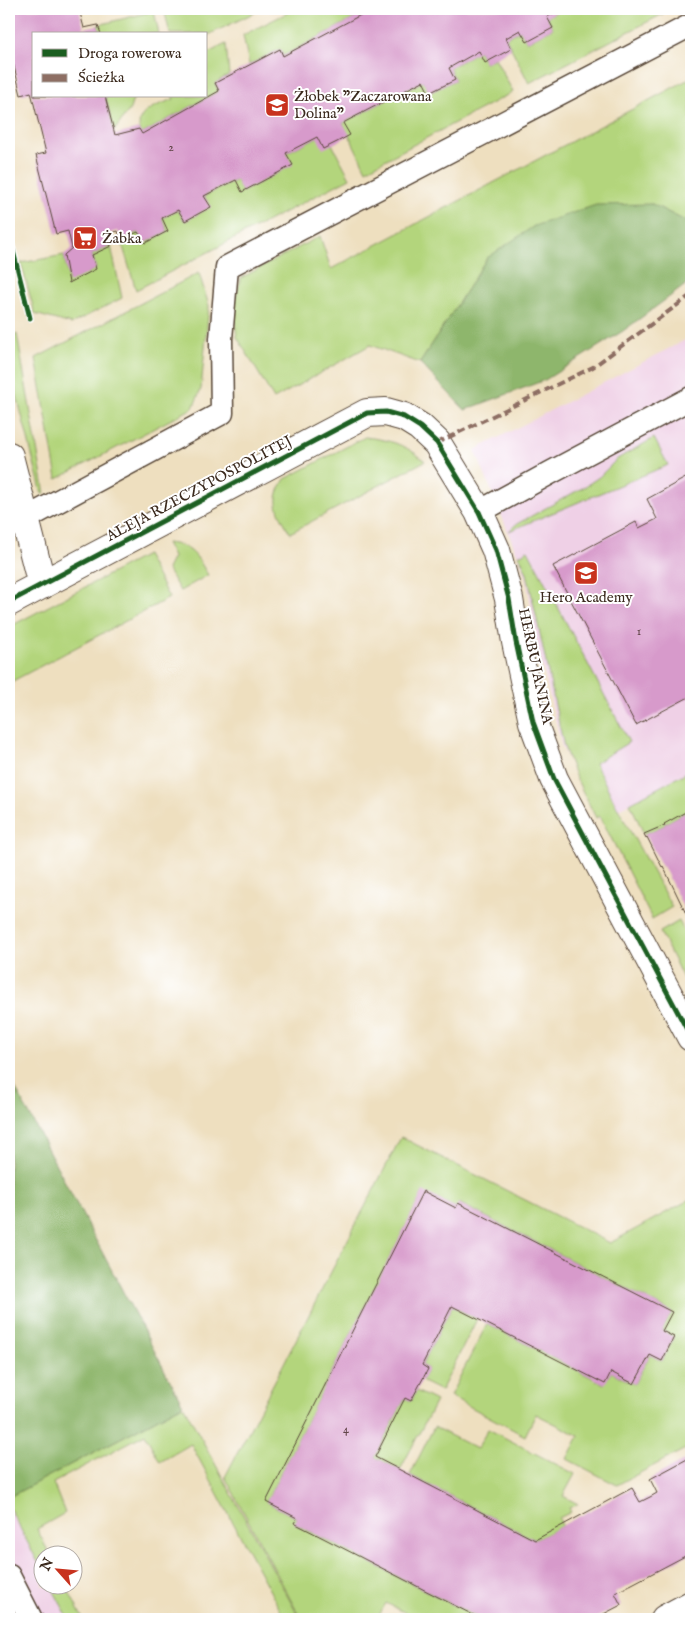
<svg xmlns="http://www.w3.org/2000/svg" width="700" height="1628" viewBox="0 0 700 1628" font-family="'IM FELL English',serif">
<rect width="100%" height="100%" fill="#fff"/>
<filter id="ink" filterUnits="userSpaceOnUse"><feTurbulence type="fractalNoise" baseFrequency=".02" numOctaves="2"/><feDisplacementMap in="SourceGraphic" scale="10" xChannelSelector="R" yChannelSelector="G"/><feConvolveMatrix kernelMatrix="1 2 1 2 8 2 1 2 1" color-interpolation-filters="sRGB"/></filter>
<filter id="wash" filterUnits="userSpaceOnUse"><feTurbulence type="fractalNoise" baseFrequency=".0096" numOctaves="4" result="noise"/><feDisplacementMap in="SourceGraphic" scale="20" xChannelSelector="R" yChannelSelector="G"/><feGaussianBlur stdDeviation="1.12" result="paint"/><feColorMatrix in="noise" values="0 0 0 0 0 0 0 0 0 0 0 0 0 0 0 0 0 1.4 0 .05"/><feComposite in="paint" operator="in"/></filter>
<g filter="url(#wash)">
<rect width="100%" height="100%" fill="#eedfbf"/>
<path fill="#efd0e6" d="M691 337V770L600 819 562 747 538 647 526 576 475 450Z
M9 1507 42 1570V1586H51L69 1619H9Z"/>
<path fill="#b3d57c" stroke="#77804d" d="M164 9H262L206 36V34H170Z
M295 9H372L283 56 280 49 249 65 243 35Z
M562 9H661L663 14 529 83 506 38 520 30 527 42 553 28 547 17Z
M154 11 159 34H101L98 25Z
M226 44 229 75 215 83 219 91 142 134C130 112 159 105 174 99L172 96H206V54Z
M479 51 485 63 495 58 513 92 366 170 343 123 423 81 429 93 455 80 449 68Z
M691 78V224L652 204 487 258 420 363 370 345 274 399 237 337 233 307 241 278 320 236 331 269Z
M105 96H134L130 109 114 131Z
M317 137 332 144 350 178 136 290 121 240 138 232 145 243 168 231 162 218 178 210 185 221 210 207 204 196 236 180 242 192 292 165 286 153Z
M111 246 122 298 71 324 35 314 21 263 64 255 69 282 96 269 92 255Z
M199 273 209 306 201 389 193 408 57 479 36 358Z
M17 334 45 494H42L9 365V335Z
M365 437C390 440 405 444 425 461L290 533C278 511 270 502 285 479Z
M654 438 668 465 509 531 515 525 584 487 599 477 617 459Z
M166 543C192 545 196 555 208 575L180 591 167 569 173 557Z
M528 550 629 742 595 763 617 807 672 907 652 919 600 816 596 818 576 778 564 747 527 573 519 555Z
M146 555 169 598 9 683V627Z
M691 770V809L664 824 665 825 644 834 630 803Z
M679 921 691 944V994L660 932Z
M401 1137 610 1243 691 1199V1446L617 1485 567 1459 579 1436 536 1414 525 1436 450 1396 487 1324 604 1384 611 1372 634 1384 650 1355 662 1361 674 1337 662 1331 672 1312 459 1203 456 1208 423 1192 266 1502 297 1518 295 1524 481 1619H418L386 1603 377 1619H301L225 1477Z
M452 1306 477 1319 441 1391 421 1381 428 1369 422 1365Z
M416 1391 436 1401 400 1470 375 1457 405 1398 411 1401Z
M183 1405 300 1619H285L191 1444 160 1462 145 1434 53 1483 65 1513 37 1529 50 1555 42 1556V1570L9 1507V1497Z
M434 1427 477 1449 488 1429 575 1474 563 1496 578 1504 569 1508 571 1512 559 1518 562 1526 535 1540 410 1475Z
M51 1586H66L83 1619H69Z"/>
<path fill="#8eb66c" stroke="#647045" d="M652 204 691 224V281L623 331 545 380 465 410 420 363 487 258 534 226 596 205Z
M9 1076 183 1405 9 1497Z"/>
<g id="blocks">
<path fill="#d79acb" d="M9 9H79L84 28 98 25 101 34H34V96H105L115 135 139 129 142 134 219 91 215 83 280 49 283 56 372 9H562L547 17 553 28 527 42 520 30 506 38 511 49 485 63 479 51 449 68 455 80 429 93 423 81 343 123 350 135 337 142 323 149 317 137 286 153 293 165 242 192 236 180 204 196 211 207 185 221 178 210 162 218 168 231 145 243 138 232 121 240 118 231 108 234 111 246 92 255 96 269 69 283 64 255 72 248 68 231 56 234 36 155 46 153 31 92 21 95 9 46Z
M691 475V696L636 725 553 566 636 522 639 528 657 519 647 499Z
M691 809V924L663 866 662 867 647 837 646 838 644 834 665 825 664 824Z
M423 1191 456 1208 458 1203 672 1312 662 1331 674 1337 662 1361 650 1355 634 1384 611 1372 605 1384 452 1306 422 1365 428 1369 411 1401 405 1398 375 1457 535 1540 632 1488 640 1502 650 1497 657 1493 650 1479 691 1457V1558L689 1554 615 1593 621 1605 594 1619H481L294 1523 297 1518 266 1502Z"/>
</g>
</g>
<g filter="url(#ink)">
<use href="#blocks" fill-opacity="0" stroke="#564536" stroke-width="1"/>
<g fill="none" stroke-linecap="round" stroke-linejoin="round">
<defs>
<path id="service" d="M479 512 550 473 691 398
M25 519 222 413 221 339 227 267 691 25
M9 1576 31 1619"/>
<path id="minor" d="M9 456 42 585
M9 602 367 413 386 412 404 417 420 427 437 443 479 512 496 550 509 599 516 642 533 722 554 779 691 1037
M665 1619 691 1605"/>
</defs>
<use href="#service" stroke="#564536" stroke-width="25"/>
<use href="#minor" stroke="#564536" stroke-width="30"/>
<use href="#service" stroke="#fff" stroke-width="22"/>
<use href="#minor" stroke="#fff" stroke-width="28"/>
<path stroke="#8d6e63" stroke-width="4" stroke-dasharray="8 4" stroke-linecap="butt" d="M437 443 593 367 691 295"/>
<defs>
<path id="cycleway" d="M9 235 30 318
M9 602 367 413 386 412 404 417 420 427 437 443 479 512 496 550 509 599 516 642 533 722 554 779 691 1037"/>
</defs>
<use href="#cycleway" stroke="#fff" stroke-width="8"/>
<use href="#cycleway" stroke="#1b5e20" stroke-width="5"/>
</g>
</g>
<defs>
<symbol id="school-square" viewBox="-11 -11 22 22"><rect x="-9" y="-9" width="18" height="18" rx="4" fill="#c8321e" stroke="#fff"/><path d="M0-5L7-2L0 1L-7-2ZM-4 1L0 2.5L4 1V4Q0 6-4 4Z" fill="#fff"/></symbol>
<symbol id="supermarket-square" viewBox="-11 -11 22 22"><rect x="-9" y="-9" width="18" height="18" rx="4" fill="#c8321e" stroke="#fff"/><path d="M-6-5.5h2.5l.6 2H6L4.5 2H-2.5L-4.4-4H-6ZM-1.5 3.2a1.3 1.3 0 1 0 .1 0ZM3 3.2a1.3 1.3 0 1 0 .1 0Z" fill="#fff"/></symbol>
</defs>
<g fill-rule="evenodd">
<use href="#school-square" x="263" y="91" width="28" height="28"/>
<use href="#supermarket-square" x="71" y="224" width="28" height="28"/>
<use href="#school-square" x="572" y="559" width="28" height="28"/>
</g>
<g text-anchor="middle" stroke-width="4" stroke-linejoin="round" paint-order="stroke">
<g font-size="12" fill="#624649">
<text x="171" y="151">2</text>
<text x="639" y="635">1</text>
<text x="346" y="1433">4</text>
</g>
<g font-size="15" fill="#3b2a1e" stroke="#fff" text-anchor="start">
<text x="294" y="101">Żłobek "Zaczarowana<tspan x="294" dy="17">Dolina"</tspan></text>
<text x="102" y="243">Żabka</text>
<text x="586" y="602" text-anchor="middle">Hero Academy</text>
</g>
<g font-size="15" fill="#3b2a1e" stroke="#fff">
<text transform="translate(199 488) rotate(-28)" y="5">ALEJA RZECZYPOSPOLITEJ</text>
<text transform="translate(536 666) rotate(78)" y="5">HERBU JANINA</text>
</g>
</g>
<rect width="700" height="1628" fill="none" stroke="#fff" stroke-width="30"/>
<rect x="32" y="32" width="175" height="65" fill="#ffffff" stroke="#b1aaa5"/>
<rect x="42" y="49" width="25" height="8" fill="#1b5e20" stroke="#b1aaa5"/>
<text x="78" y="58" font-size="15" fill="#3b2a1e">Droga rowerowa</text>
<rect x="42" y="74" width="25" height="8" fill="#8d6e63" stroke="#b1aaa5"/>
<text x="78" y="82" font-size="15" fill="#3b2a1e">Ścieżka</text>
<g transform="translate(58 1570) rotate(297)"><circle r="24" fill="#ffffff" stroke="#b1aaa5"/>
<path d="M0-4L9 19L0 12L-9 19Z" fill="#c8321e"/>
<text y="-8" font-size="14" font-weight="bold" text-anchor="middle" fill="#3b2a1e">N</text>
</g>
</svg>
